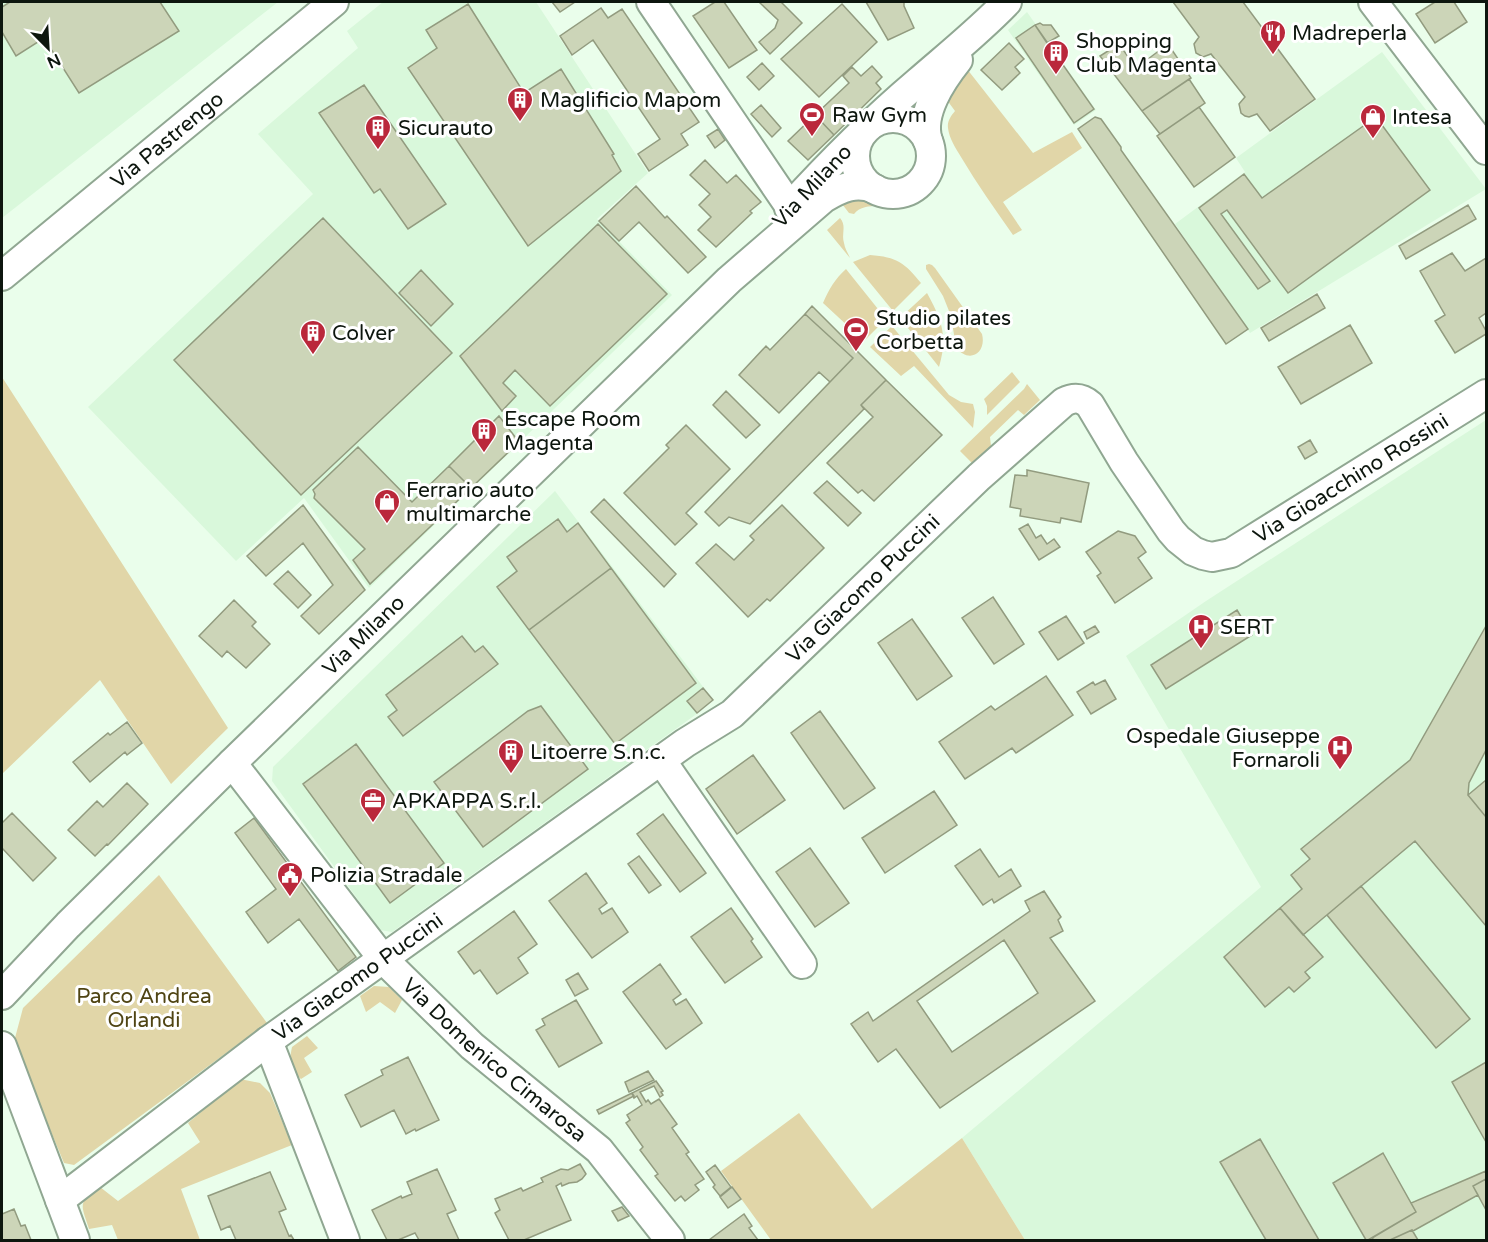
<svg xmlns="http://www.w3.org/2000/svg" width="1488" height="1242" viewBox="0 0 1488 1242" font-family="'Varela Round',sans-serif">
<rect width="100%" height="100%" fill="#eafeeb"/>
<path fill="#d9f8db" d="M2 2H278L2 218Z
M383 2H536L648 173 597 219 672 295 369 588 304 498 236 561 88 407 313 194 258 134 358 48 347 31Z
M1027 12 1096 110 1074 125 1008 30Z
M1382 52 1486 189 1250 333 1175 224 1245 172 1236 158Z
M1486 420V1240H1025L962 1138 1261 887 1126 656 1206 601Z
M555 491 713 700 698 713 392 932 380 930 272 781 273 767Z"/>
<path fill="#e1d6a8" d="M967 69 1033 153 1072 132 1082 148 1003 202 1022 230 1013 235C995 209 977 184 961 157 956 149 949 138 948 128 947 121 951 116 955 111L944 96Z
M849 196 878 205C869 207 860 206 854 214L849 213 839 200Z
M840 218C847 226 841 234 844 243 845 249 848 253 850 258L827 230Z
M870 255C897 257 905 263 921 283L893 311 853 262Z
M929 264 932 265 935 268 982 334C987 354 968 364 956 347L951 316 943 296 926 269V265Z
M846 269 886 319 864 341 823 303C829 289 835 279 846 269Z
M927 293C942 320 948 336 939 367L900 318Z
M892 326 949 395 961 402 973 404 975 412 973 428 914 366 901 376 870 347Z
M1012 372 1020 382 987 415V406L984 399Z
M2 377 228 728 171 784 100 680 2 774Z
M1027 384 1040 400 1024 415 1018 410 990 437 991 446 973 464 960 451 1024 389Z
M159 875 267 1023 74 1165 64 1163 15 1045V1038L23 1008Z
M374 986 389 987 402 1000 395 1013 380 1002 366 1012 360 996Z
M307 1036 318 1048 304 1058 312 1072 301 1079C289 1069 289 1061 292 1047Z
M240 1079 260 1083 270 1093 292 1145 181 1189 200 1240H118L112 1225 89 1229C81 1204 77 1203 100 1187L118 1201 200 1142 188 1123Z
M799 1113 872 1209 962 1138 1025 1240H771L721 1171Z"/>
<path fill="#ccd5b8" stroke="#929b7f" stroke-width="1.5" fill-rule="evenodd" d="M10 2H160L179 31 79 93 44 38 16 56 2 32V7Z
M552 2H575L560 12Z
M715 2H724L757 50 729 68 693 16Z
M759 2H781L802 23 770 54 759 42 775 28 778 20Z
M866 2H904V6L914 28 888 40Z
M1173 2H1243L1315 99 1270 131 1257 114 1249 117 1245 116 1241 113 1239 104 1245 97 1211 54 1203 57 1196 53 1194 44 1199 37Z
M1435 2H1454L1467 22 1435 43 1416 14Z
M468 4 524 93 561 69 614 154 612 155 621 171 528 246 408 68 437 48 426 30Z
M842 4 877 42 819 97 781 59Z
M601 8 608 18 622 9 699 122 681 134 688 145 649 171 638 154 660 139 593 40 572 55 560 36Z
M1040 23 1043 25H1051L1059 36 1047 43 1035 25Z
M1035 25 1094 109 1074 123 1016 38Z
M1009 43 1024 59 1015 67 1020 73 1002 90 981 70Z
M1119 44 1136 68 1168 44 1191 78 1142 111 1100 56Z
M762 63 774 76 759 90 747 77Z
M872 66 882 77 876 83 881 89 834 135 815 115 849 83 843 76 852 67 861 76Z
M1189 79 1205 103 1160 134 1142 111Z
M364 85 446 204 408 229 380 189 374 193 319 113Z
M761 105 781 128 772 137 751 114Z
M1199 107 1235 157 1194 187 1157 136Z
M815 115 834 135 808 160 788 141Z
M1095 117 1101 119 1121 147V150L1248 329 1226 344 1078 129Z
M1376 117 1430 190 1288 293 1227 210 1221 214 1270 281 1258 289 1199 208 1244 174 1262 198Z
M718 129 725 140 715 148 707 136Z
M705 160 727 183 736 175 761 202 750 211 752 213 716 247 698 230 711 217 699 205 710 194 690 175Z
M636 186 665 218 667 216 706 257 688 273 639 222 619 241 599 221Z
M1468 205 1476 219 1406 259 1399 246Z
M323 218 452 353 301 495 174 360Z
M598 224 667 294 550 406 515 370 503 383 516 396 502 411 460 356Z
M1452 253 1465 271 1486 258V313L1479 318 1486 331V334L1455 353 1435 321 1445 315 1420 271Z
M421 270 453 304 431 326 399 293Z
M1317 294 1325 308 1269 341 1261 328Z
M812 306 886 380 861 405 864 409 750 524 729 517 719 526 705 512 853 358 805 314Z
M805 314 853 358 830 382 819 372 779 413 739 375 766 346 770 350Z
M1350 325 1372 363 1301 404 1278 367Z
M886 380 942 435 874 501 862 490 858 493 827 463 873 417 861 405Z
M726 391 760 425 746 438 713 405Z
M499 416 519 442 471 488 449 466Z
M686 425 730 469 686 513 697 524 675 545 624 493 669 448 666 445Z
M1310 440 1317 452 1305 459 1298 447Z
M358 447 412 502 449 466 471 488 370 584 353 560 365 549 314 498 315 494 313 490Z
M1027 470 1089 483 1081 522 1061 518 1060 523 1020 516 1021 509 1010 507 1015 475 1027 476Z
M827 481 861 513 848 526 814 493Z
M604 499 676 574 664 587 591 512Z
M303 505 365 590 319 634 301 616 333 585 303 543 266 576 247 556Z
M782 505 824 548 770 601 767 599 748 617 696 563 716 544 734 560 754 540 750 536Z
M558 519 567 532 578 523 611 568 529 630 497 587 517 571 507 557Z
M1028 524 1036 538 1041 535 1047 544 1054 539 1060 547 1039 560 1019 529Z
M1118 531 1135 536 1146 552 1138 558 1152 578 1115 603 1097 576 1101 573 1086 552Z
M611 568 696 683 615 744 529 630Z
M288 571 311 595 298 608 274 584Z
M993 597 1024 644 994 664 962 618Z
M234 600 256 622 252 626 270 644 246 668 227 651 222 657 199 636Z
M1237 610 1252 635 1166 689 1151 665Z
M1066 616 1084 643 1058 660 1039 632Z
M912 619 952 676 917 700 878 643Z
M1095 626 1099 632 1087 639 1084 632Z
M1486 626V750L1469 783 1468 795 1486 817V926L1415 841 1303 935 1280 908 1302 889 1291 875 1310 859 1301 849 1410 760Z
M462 636 475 652 483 646 498 664 403 736 388 717 397 710 386 695Z
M1046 676 1073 715 1016 753 1012 748 965 779 939 742 991 706 995 710Z
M1105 680 1116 699 1091 714 1077 692 1093 682 1095 685Z
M703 688 713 700 697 713 687 701Z
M541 706 588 769 483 847 434 782 528 711Z
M820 711 875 788 844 809 791 733Z
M127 722 142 743 127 755 125 752 90 782 73 762 108 733 110 735Z
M356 744 444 863 390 903 303 784Z
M753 755 785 800 737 834 706 789Z
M1486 780V817L1468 795Z
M127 783 148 804 108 845 107 844 95 856 68 830 97 801 103 807Z
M934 791 957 825 885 873 862 838Z
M12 813 56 858 33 881 2 848V823Z
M663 814 706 873 680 892 637 834Z
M254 818 356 957 338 971 299 919 268 943 246 912 276 889 235 833Z
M810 848 849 903 815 927 776 872Z
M980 849 999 877 1011 869 1021 886 994 903 992 899 983 905 955 866Z
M639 856 661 885 649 893 628 864Z
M586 873 607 903 599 909 602 914 612 908 628 932 592 958 549 901Z
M1361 886 1470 1019 1436 1048 1327 915Z
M1044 891 1061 917 1058 920 1063 931 1050 938 1095 1001 940 1108 896 1049 878 1062 851 1024 868 1012 873 1021 1030 911 1025 901ZM1004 940 1038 993 952 1052 917 1001Z
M731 908 753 939 751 941 762 957 725 983 691 937Z
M1280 908 1323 957 1305 972 1310 978 1294 992 1289 987 1265 1007 1224 957Z
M514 911 537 944 518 958 528 973 497 994 480 970 474 974 458 952Z
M660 964 681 994 673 1000 676 1005 686 999 702 1023 666 1049 623 992Z
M578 973 588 989 575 996 566 980Z
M576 1000 602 1043 559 1067 536 1030 545 1025 542 1019Z
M408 1057 439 1120 416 1131 415 1129 406 1134 394 1110 361 1127 345 1095 383 1075 381 1070Z
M1486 1062V1142L1452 1082Z
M648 1071 654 1080 629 1092 625 1082Z
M656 1081 663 1091 661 1092 663 1095 660 1097 654 1086 640 1092 646 1102 648 1100 651 1104 659 1099 677 1124 672 1128 689 1152 686 1154 704 1179 695 1185 699 1190 685 1201 681 1196 675 1201 655 1176 658 1174 640 1150 643 1147 626 1123 630 1120 627 1115 642 1105 637 1096 634 1098 632 1093Z
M632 1093 634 1096 599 1114 597 1110Z
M1260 1139 1319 1240H1266L1220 1162Z
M1383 1153 1416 1212 1368 1240H1366L1333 1183Z
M580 1164 586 1174 582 1179 577 1182 569 1183 562 1186 561 1183 556 1186 571 1220 524 1240H509L495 1213 500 1210 495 1199 521 1188 523 1191 543 1182 541 1178 561 1169 568 1170Z
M715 1165 731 1187 720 1196 713 1187 715 1185 706 1172Z
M437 1169 456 1210 447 1214 459 1240H419L415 1233 398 1240H387L372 1210 401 1196 402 1198 412 1194 407 1182Z
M1486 1171V1179L1473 1186 1478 1195 1413 1231 1412 1230 1390 1240H1374L1372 1238 1416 1212 1411 1203Z
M270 1172 286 1209 279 1212 289 1236 291 1235 294 1240H236L230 1226 221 1230 208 1196Z
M1486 1179V1210L1473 1186Z
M732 1187 741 1199 728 1208 720 1197Z
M622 1207 629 1216 618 1221 612 1211Z
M14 1209 21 1226 25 1225 31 1240H2V1214Z
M744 1214 752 1226 749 1228 758 1240H709Z
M1412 1230 1418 1240H1390Z"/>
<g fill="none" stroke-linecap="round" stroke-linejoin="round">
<defs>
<g id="minor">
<path d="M651 2 790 207"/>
<path d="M1373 2 1486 150"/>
<circle cx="893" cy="156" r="38"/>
<path d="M928 141C919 114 942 80 958 60"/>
<path d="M789 208C829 164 872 121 918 82 949 55 979 31 1007 2"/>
<path id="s1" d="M2 276 334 2"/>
<path d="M661 760 802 964"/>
<path id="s2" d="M232 763 383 959 472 1046 599 1150 670 1240"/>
<path id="s3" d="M2 995 68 925 232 763 729 280 824 198C841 188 856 181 875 189"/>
<path d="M268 1041 345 1240"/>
<path d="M2 1046 75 1240"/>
<path id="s4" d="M60 1200 268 1041 685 743 732 714 979 477 1064 402C1074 397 1081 397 1090 405L1124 462 1171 531 1178 539 1193 551 1203 555 1212 557 1231 553 1486 394"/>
</g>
</defs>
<use href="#minor" stroke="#90a792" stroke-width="32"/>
<use href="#minor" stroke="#fff" stroke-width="28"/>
</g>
<defs>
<symbol id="restaurant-pin" viewBox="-11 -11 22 30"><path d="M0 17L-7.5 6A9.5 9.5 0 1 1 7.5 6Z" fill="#ba283b" stroke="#fff"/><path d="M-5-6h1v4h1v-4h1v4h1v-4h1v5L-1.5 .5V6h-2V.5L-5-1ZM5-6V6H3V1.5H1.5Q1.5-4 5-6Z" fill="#fff"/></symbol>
<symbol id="building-pin" viewBox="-11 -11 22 30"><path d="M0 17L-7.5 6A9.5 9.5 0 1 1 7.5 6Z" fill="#ba283b" stroke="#fff"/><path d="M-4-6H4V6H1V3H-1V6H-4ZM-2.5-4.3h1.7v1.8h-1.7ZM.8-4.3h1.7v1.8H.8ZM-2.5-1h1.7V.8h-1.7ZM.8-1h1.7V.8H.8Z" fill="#fff"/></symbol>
<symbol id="stadium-pin" viewBox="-11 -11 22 30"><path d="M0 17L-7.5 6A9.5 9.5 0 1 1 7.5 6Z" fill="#ba283b" stroke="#fff"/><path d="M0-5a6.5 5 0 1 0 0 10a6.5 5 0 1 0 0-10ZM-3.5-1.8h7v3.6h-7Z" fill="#fff"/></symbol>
<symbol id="shop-pin" viewBox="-11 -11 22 30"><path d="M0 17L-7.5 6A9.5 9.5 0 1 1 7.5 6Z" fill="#ba283b" stroke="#fff"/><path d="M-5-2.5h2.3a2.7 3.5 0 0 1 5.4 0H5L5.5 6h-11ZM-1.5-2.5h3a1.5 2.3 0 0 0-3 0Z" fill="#fff"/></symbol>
<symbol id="hospital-pin" viewBox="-11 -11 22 30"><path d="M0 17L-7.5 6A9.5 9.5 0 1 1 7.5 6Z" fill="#ba283b" stroke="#fff"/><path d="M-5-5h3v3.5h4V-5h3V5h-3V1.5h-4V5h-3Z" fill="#fff"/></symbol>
<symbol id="office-pin" viewBox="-11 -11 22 30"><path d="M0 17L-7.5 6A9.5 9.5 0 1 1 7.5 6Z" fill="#ba283b" stroke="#fff"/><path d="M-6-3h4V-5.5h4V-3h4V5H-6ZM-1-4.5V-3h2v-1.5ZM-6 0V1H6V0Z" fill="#fff"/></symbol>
<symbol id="civic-pin" viewBox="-11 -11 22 30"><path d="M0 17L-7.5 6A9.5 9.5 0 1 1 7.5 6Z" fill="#ba283b" stroke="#fff"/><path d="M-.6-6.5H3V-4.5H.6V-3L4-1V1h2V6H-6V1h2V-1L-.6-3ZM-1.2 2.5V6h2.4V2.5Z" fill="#fff"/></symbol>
</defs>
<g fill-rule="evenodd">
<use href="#restaurant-pin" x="1258" y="18" width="30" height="40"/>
<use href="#building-pin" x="1041" y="38" width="30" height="40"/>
<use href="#building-pin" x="505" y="85" width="30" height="40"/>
<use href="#stadium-pin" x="797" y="100" width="30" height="40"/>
<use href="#shop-pin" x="1358" y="102" width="30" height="40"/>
<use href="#building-pin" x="363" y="113" width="30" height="40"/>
<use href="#stadium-pin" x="841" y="315" width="30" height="40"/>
<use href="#building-pin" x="298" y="318" width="30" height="40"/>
<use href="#building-pin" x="469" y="416" width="30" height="40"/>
<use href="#shop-pin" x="372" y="487" width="30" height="40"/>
<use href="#hospital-pin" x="1186" y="612" width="30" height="40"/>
<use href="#hospital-pin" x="1325" y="733" width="30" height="40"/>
<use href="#building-pin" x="496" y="737" width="30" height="40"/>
<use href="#office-pin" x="358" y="786" width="30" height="40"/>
<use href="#civic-pin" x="275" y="860" width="30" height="40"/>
</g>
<g text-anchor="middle" stroke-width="6" stroke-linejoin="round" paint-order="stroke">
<g font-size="21" fill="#0d160e" stroke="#fff" text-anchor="start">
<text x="1292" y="40">Madreperla</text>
<text x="1076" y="48">Shopping<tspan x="1076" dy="24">Club Magenta</tspan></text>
<text x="540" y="107">Maglificio Mapom</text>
<text x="832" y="122">Raw Gym</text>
<text x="1392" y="124">Intesa</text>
<text x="398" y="135">Sicurauto</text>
<text x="876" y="325">Studio pilates<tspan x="876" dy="24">Corbetta</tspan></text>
<text x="332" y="340">Colver</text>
<text x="504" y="426">Escape Room<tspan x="504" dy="24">Magenta</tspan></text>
<text x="406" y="497">Ferrario auto<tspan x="406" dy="24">multimarche</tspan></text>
<text x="1220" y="634">SERT</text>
<text x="1320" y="743" text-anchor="end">Ospedale Giuseppe<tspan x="1320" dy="24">Fornaroli</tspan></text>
<text x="530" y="759">Litoerre S.n.c.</text>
<text x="392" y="808">APKAPPA S.r.l.</text>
<text x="310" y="882">Polizia Stradale</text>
</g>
<g font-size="21" fill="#0d160e" stroke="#fff">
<text dy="7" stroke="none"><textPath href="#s1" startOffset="214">Via Pastrengo</textPath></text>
<text transform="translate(812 186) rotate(-47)" y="7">Via Milano</text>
<text dy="7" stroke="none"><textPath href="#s4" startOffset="1674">Via Gioacchino Rossini</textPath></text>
<text dy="7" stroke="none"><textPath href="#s4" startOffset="1011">Via Giacomo Puccini</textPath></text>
<text dy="7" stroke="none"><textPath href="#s3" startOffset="510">Via Milano</textPath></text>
<text dy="7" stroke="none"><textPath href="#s4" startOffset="372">Via Giacomo Puccini</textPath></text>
<text dy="7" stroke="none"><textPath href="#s2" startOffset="398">Via Domenico Cimarosa</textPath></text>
</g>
<g font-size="21" fill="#4f4413" stroke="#fff">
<text x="144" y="1003">Parco Andrea<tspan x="144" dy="24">Orlandi</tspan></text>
</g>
</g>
<rect width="1488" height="1242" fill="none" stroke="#0d160e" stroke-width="6"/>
<g transform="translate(48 48) rotate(156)" stroke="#ffffff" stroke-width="4.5" paint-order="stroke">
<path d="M0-4.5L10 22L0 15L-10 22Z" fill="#0d160e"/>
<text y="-9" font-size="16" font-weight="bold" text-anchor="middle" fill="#0d160e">N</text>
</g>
</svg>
